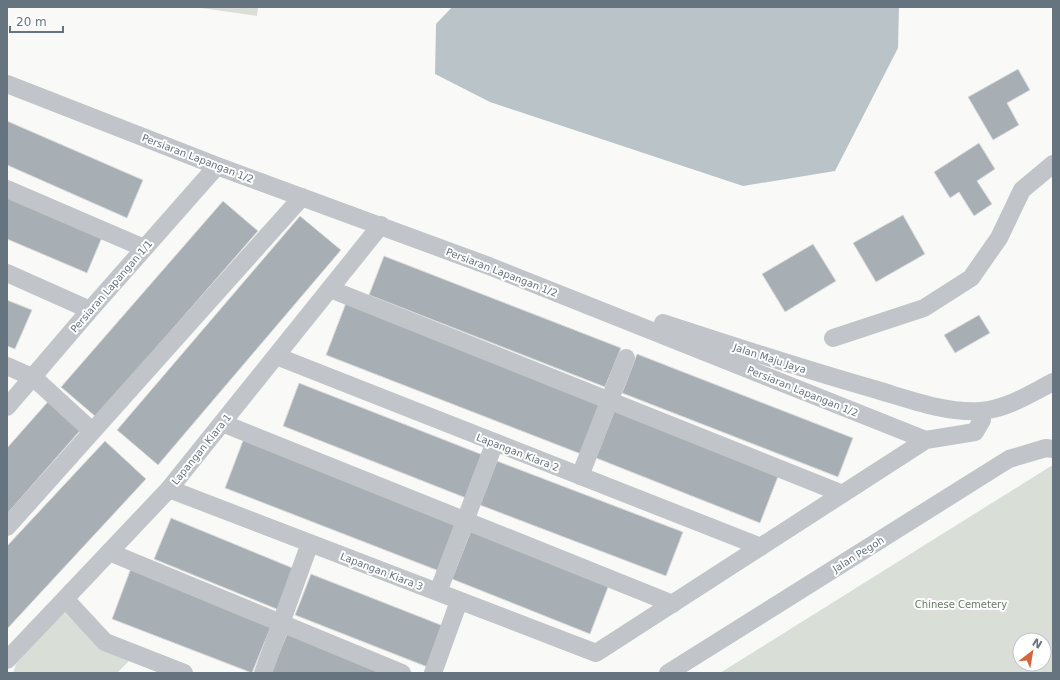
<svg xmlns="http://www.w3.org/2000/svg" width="1060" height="680" viewBox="0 0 1060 680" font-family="'DejaVu Sans',sans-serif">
<rect width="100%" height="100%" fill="#f9faf8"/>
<path fill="#d9ded7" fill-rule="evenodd" d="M194 7H258L257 16Z
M1051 466 1053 467V673H720ZM1020 640H1044V664H1020Z
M63 611 99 647 130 660 117 673H13L16 664Z"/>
<path fill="#bac4c8" d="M452 7H899L898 48 835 171 743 186 490 102 435 74 436 24Z"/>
<path fill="#a7afb5" stroke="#dbdbda" d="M1018 69 1030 90 1007 103 1019 125 993 140 968 97Z
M7 121 143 180 127 218 7 165Z
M979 143 995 169 977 181 992 204 974 216 959 192 950 198 934 172Z
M7 193 103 235 87 273 7 239Z
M223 201 258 231 96 417 61 387Z
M903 215 925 254 876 282 853 243Z
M300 216 341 250 158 465 117 430Z
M813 244 836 281 785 312 762 274Z
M384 256 621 348 605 387 369 295Z
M7 300 32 310 15 349 7 346Z
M346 303 601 403 581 454 326 355Z
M979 315 990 333 955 353 944 335Z
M637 354 853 438 838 477 622 393Z
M299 383 483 455 466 498 283 426Z
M53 396 85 425 7 514V448Z
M615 409 779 474 760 523 596 458Z
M244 438 458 521 439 571 225 488Z
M105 441 146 479 7 629V546Z
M497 461 683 532 666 576 480 505Z
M171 518 295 569 279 610 154 559Z
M472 528 610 582 590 634 452 579Z
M131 568 272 624 252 673 112 619Z
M311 574 446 627 430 668 295 615Z
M289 629 398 673H271Z"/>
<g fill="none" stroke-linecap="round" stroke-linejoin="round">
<path stroke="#c1c5c9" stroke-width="18" d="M7 84 217 166 489 266 926 440 975 432 982 420 981 411
M7 189 144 248
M7 273 90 310
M330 289 843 494
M663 323C733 346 803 369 874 389 908 399 944 413 980 411 1007 409 1030 394 1053 382
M833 338 924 308 971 278 999 238 1022 190 1053 164
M276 356 761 547
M7 366 34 378 92 431
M7 407 90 310 217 166
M222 423 673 604
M580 476 626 358
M169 489 596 653 926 440
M7 527 302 197
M109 552 402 673
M438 592 495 442
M65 599 105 642 184 673
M7 660 169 489 381 225
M263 673 310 543
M433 673 459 601
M668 673 1009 459 1046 448 1053 449"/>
</g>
<g text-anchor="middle" stroke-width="4" stroke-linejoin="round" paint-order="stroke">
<g font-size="10" fill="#667480" stroke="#fff">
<text transform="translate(198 158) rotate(21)" y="4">Persiaran Lapangan 1/2</text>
<text transform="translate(502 272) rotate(21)" y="4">Persiaran Lapangan 1/2</text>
<text transform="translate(111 286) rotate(-49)" y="4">Persiaran Lapangan 1/1</text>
<text transform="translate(770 358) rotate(18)" y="4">Jalan Maju Jaya</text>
<text transform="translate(803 391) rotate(22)" y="4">Persiaran Lapangan 1/2</text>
<text transform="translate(201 449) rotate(-51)" y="4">Lapangan Kiara 1</text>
<text transform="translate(518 452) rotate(21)" y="4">Lapangan Kiara 2</text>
<text transform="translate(858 554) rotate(-32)" y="4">Jalan Pegoh</text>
<text transform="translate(382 571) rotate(21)" y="4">Lapangan Kiara 3</text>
</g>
<g font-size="10" fill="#687965" stroke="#fff">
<text x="961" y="608">Chinese Cemetery</text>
</g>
</g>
<rect width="1060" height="680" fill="none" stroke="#667480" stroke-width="16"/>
<g transform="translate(1032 652) rotate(31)"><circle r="19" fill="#ffffff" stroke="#c2c7cc"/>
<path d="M0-3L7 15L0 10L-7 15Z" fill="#d7653b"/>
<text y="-6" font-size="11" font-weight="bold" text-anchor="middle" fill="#667480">N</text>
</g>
<path d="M10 26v6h53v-6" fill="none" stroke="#667480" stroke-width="2"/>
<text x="16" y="26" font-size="12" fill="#667480" stroke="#ffffff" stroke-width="3" paint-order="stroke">20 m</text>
</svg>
